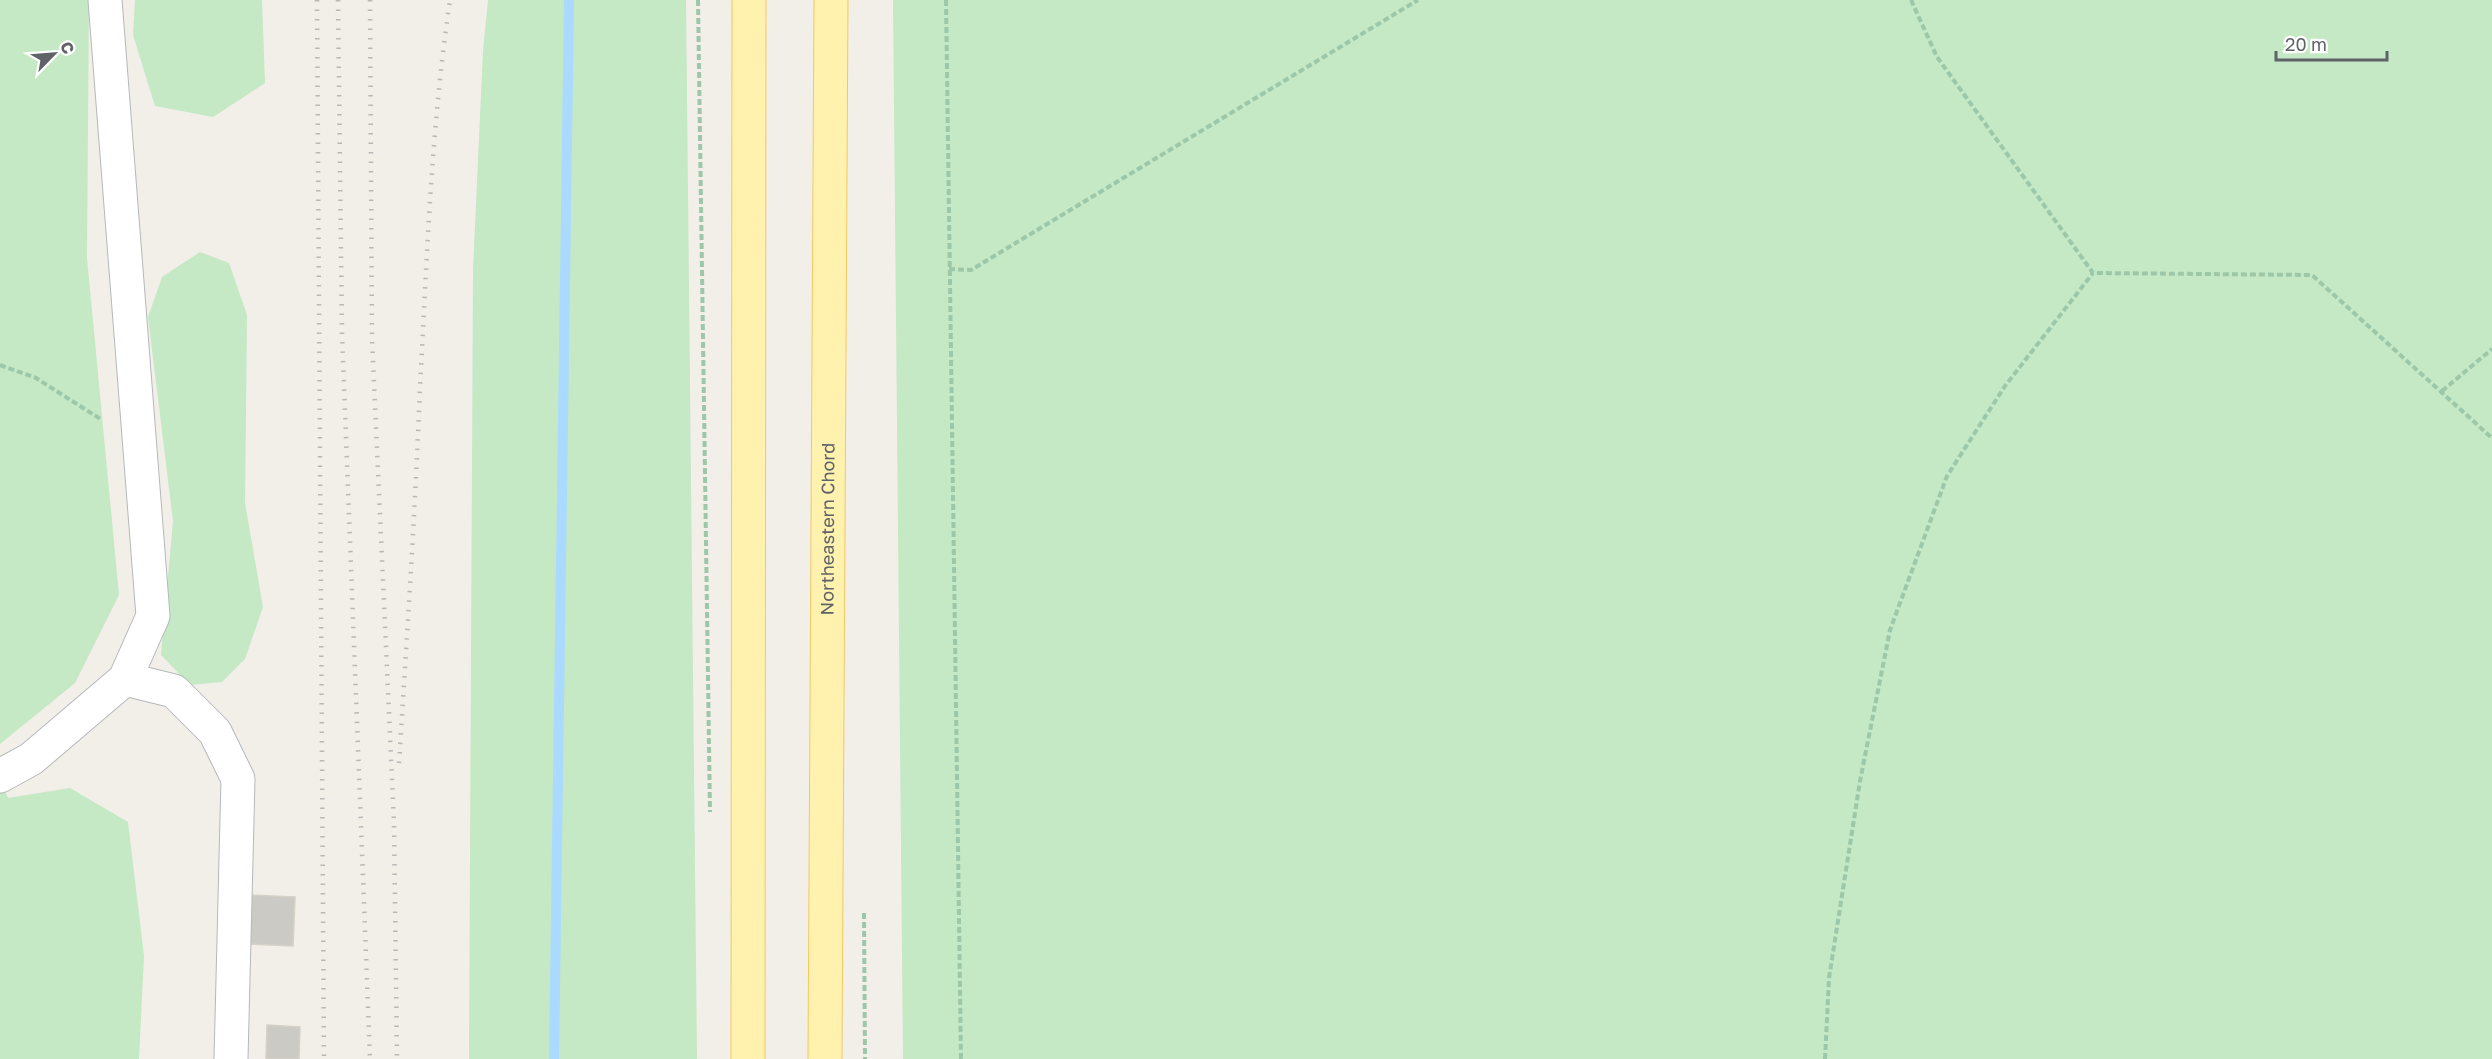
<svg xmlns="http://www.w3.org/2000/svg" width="2492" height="1059" viewBox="0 0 2492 1059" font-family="'Golos Text',sans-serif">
<rect width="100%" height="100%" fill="#f1efe8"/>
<path fill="#c5e8c5" d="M0 0H89L87 258 119 595 75 683 0 744Z
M135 0H262L265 83 213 117 155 106 133 35Z
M488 0H686L697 1059H469L473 270 483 51Z
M893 0H2492V1059H903Z
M200 252 229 263 247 315 245 503 263 607 245 659 222 682 190 685 161 655 173 521 148 317 162 277Z
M0 778 8 798 70 788 128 822 144 956 139 1059H0Z"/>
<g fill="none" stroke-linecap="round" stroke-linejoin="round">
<path stroke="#aadaff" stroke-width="10" d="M554 1059 569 0"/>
</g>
<path fill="#cccac5" stroke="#d6d1c6" stroke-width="1.5" d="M250 895 295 897 293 946 248 944Z
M267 1025 300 1027 299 1059H266Z"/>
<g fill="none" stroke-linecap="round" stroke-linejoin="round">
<defs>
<path id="minor" d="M125 679 174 691 215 732 238 779 231 1059
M0 776 31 759 125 679 153 616 105 0"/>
<g id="major">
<path d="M748 1059 749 0"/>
<path id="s1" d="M825 1059 831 0"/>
</g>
</defs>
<use href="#minor" stroke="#b5b8bc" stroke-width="35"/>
<use href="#major" stroke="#f2c960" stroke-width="35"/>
<path stroke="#9cc7a9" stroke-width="4" stroke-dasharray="6 3" stroke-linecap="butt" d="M698 0 710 812
M946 0 961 1059
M1911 0 1937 57 2093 273 2312 275 2492 438
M949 269 971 270 1418 0
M0 365 36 378 102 420
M2442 391 2492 349
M864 913 865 1059
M1825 1059 1829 978 1860 781 1890 630 1947 476 2005 386 2093 273"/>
<use href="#minor" stroke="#fff" stroke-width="33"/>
<use href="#major" stroke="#fff2af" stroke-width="33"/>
<path stroke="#b6b7b8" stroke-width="4.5" stroke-dasharray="1.5 8" stroke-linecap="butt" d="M317 0 324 1059
M338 0 342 333 370 1059
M370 0 372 339 394 823 397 1059
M399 763C407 638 415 513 420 388 427 259 431 128 450 0"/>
</g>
<g text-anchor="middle" stroke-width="4.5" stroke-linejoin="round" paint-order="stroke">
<g font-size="18" fill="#5f6368" stroke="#fff">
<text dy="6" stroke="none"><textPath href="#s1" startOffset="530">Northeastern Chord</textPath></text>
</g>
</g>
<g transform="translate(54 54) rotate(65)" stroke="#ffffff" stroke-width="4.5" paint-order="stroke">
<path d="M0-4.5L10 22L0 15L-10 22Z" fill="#5f6368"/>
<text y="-9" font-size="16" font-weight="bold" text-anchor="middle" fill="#5f6368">С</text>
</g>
<path d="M2276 51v9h111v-9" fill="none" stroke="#5f6368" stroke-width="3"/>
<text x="2285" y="51" font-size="18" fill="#5f6368" stroke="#ffffff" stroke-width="4.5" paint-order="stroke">20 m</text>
</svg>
